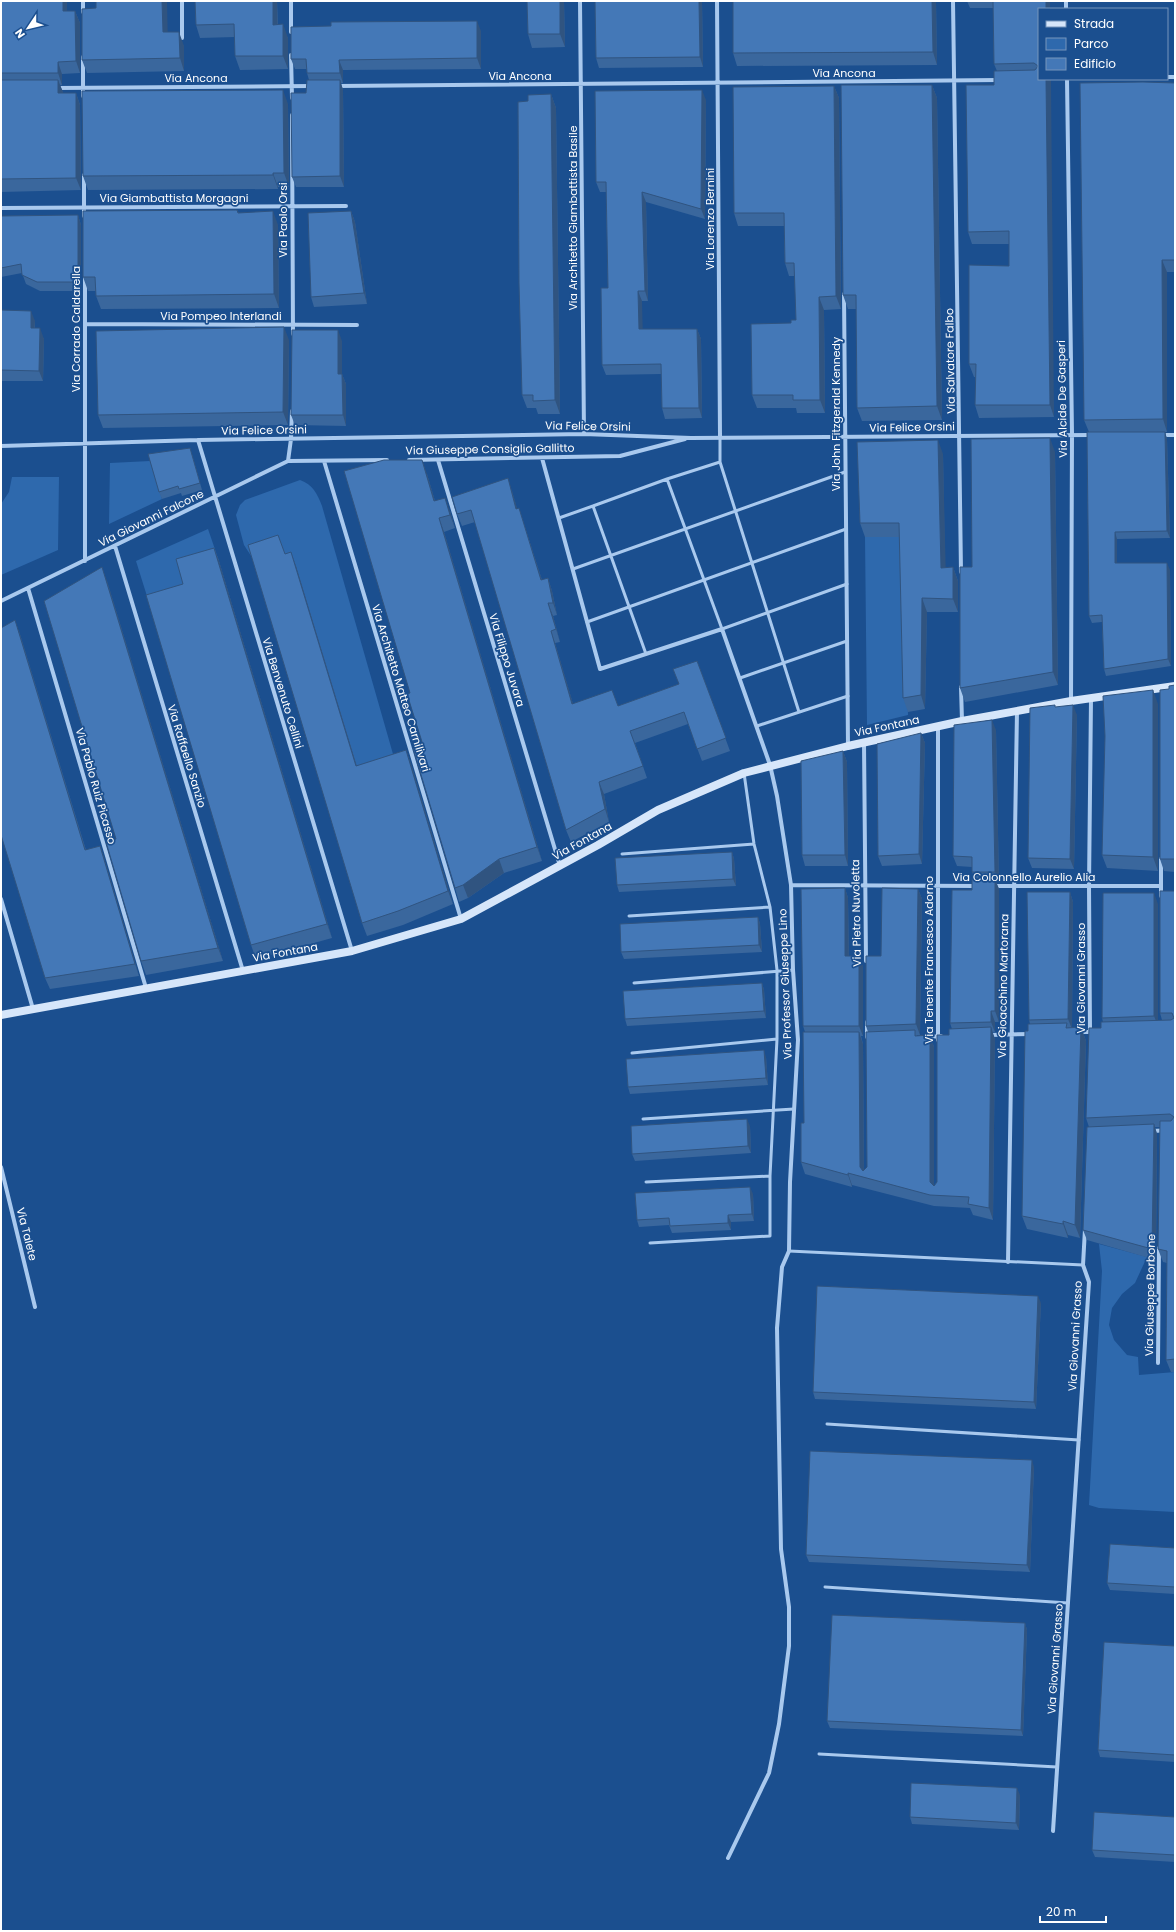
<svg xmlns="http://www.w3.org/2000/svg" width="1176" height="1932" viewBox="0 0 1176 1932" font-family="Poppins,sans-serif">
<rect width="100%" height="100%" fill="#1b4f8f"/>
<path fill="#2e69ad" d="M150 461 162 499 109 524 110 463Z
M12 477H59L58 550 1 575V504L9 492Z
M300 480C313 485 317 493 322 506L397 768 361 780 253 559 244 545 236 515 240 505 245 500Z
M208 529 219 561 181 573 188 598 151 609 136 561Z
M865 537H904L908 715 867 725Z
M1099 1244 1147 1257 1135 1283 1122 1294 1112 1308 1109 1325 1114 1340 1127 1355 1138 1357 1139 1375 1175 1372V1512L1099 1508 1089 1505 1102 1271Z"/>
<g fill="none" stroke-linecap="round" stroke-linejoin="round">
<path stroke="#a9c9ee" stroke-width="3" d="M720 462 799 712
M667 479 720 462V437
M593 506 667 479 722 629 847 584
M559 518 593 506 646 654
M573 569 845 472
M587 622 846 529
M740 678 847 641
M757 726 848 696
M622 854 754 844
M629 916 770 907
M634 983 793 970
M632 1053 777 1039
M643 1119 794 1109
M646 1182 770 1176
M650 1243 770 1236V1176L777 1039V970L770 907 754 844 744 773
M789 1251 1083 1265
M827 1424 1079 1440
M825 1587 1068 1603
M819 1754 1057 1767"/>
<path stroke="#a9c9ee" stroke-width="4" d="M83 1V12
M182 1V38
M291 1V32
M580 1 584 434
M717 1 720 436
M953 1 961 572
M1066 1V9
M291 55 292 98
M83 57V96
M1167 77H1175
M1067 79 1072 434 1071 701
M337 86 999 80
M57 88 311 86
M292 115 293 334
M84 175V216
M1 208 346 206
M844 294 848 746
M85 324 357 325
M1161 435H1175
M198 440 352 951
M1 446 198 440 584 434 691 438 1090 435
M542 458 600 669 722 629 770 765 777 796 791 885 793 970 798 1040 790 1182 789 1251 782 1267 777 1328 781 1549 789 1607V1646L779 1724 769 1773 728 1858
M409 460 620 456 685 439
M438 460 560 866
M288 461 387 460
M324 461 461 919
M115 546 243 971
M85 561V277
M28 588 146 988
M1 601 288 461 291 439 292 411
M961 687 962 721
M938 726V1040
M864 743 866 961
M791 885 976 886
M993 886H1161
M1161 896V859
M1 899 33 1009
M867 1022V1037
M1077 1032H1093
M1090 1032 1089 886 1091 699
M990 1035 1031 1034
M926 1037 941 1036
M1151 1131 1175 1130
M1 1167 35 1307
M1008 1262 1017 711
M1158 1363 1159 1248
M1053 1831 1089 1282 1083 1265 1085 1229"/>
<path stroke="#d6e6fa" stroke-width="8" d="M1 1015 352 951 461 919 598 845 658 810 744 773 848 746 962 721 1071 701 1175 686"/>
</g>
<path fill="#3a679d" d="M1 1H67V11H75L80 23V73L62 74V85H60L63 93H76L80 105 81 190 1 192Z
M96 1H167V32L184 46V71L87 73 82 60 96 8Z
M195 1H277L278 24 288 38V69L240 70 235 56V37L200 38 196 25Z
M527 1H564L565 47 532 48 528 34Z
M595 1H702L703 67 599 68 596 58Z
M733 1H936L937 65 737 66 733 53Z
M967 1H1050V9H1039L1054 417 979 418 975 405V377H974L969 364 1009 266V244H972L968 232 997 71 994 64 993 8H970Z
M481 31V69L343 70V83H341L343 90 344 187H296L292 177 306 93 309 80 307 73V69H295L291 59Z
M1175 83V272H1167V432H1089L1084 420Z
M932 85 937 98 942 420 862 421 857 408 856 309H848L843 295Z
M834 86 839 98 841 309 824 310 825 413H797L796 408H757L752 395 791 323 796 320 795 276H789L785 263 784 226H738L734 213Z
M551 94 556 108 560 414H538L536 408H527L522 395 528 101Z
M706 100 705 219 646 202 648 301H642V329H697L701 339 702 418 665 419 662 408 661 374 606 375 602 365 608 288 606 192H600L596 182Z
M288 104 289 187H278V189L88 190 83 176Z
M237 210 239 213 278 225 279 308 101 309 96 296V291H88L83 277Z
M351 211 355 222 367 304 314 307 311 297Z
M78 215 81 225V291H40L26 284 22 273 1 277V216Z
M1 310 35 321V328L44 339 43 381H1Z
M289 340 288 425 103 428 98 415Z
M342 341V374L346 384V426L295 425 291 415Z
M1087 432H1165L1167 439 1170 538 1117 539V563L1170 570 1171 666 1106 676 1104 669 1102 622 1092 623 1089 616Z
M1055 452 1058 685 965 702 960 688 972 567Z
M943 454 945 568 953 567 958 581V612H927L925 709 908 712 903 698 899 537H865L860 523Z
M192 455 202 490 182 496 181 493 162 499 159 492Z
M427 474 435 501 450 511 455 528 444 532 542 861 504 873 468 898 459 902 455 888 423 745 410 693Z
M512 491 517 509 523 521 542 580 548 578 552 591 557 615 553 616 560 642 555 643 573 704 618 706 679 684 697 661 730 751 702 761 688 724 635 743 647 778 604 794 609 822 571 842 566 830 475 522 462 526 457 514Z
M214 548 219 561 332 938 256 959 251 945 183 584Z
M285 554 296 566 357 766 406 750 411 764 453 904 403 925 367 936 362 923Z
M107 581 223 961 146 975 141 961 116 839Z
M19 631 86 850 100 846 104 858 139 976 50 989 45 978Z
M1175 685V872L1164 871 1160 859 1169 689Z
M1158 704V871L1107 868 1102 855Z
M1056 707 1077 715 1074 869 1032 868 1028 858Z
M996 730 999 882H996L999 889V1022H995V1032H992L995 1039 993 1220 973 1215 970 1208 934 1206 852 1185V1187L805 1174 801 1162 804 1123 805 1032 803 1026 845 888 848 898 849 956 863 966V1036H861L863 1044 864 1170 867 1167 868 1032 866 1026 881 956 918 889 922 899 920 1035H917V1036L930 1035 934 1047V1186L937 1182 949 1035 952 1029 950 1023 975 879 972 872V867L957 866 953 856Z
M921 733 925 743 922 864 882 866 878 856Z
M843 751 847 762 848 866H805L802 855Z
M732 852 734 859 736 886 619 892 617 885Z
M1175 891V1372H1171L1166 1360 1167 1263 1163 1262 1158 1249 1160 1127H1155L1157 1134 1156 1260 1087 1240 1083 1230 1089 1127 1086 1118 1103 1022 1102 1018 1158 904V1020H1162L1160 1013Z
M1070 892 1073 902 1072 1027H1081L1086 1041 1080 1238 1068 1235V1238L1027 1229 1022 1216 1028 1031 1030 1024 1029 1020Z
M758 917 760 924 762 952 624 959 621 952Z
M762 983 764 990 766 1018 627 1026 625 1019Z
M766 1057 768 1085 630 1094 628 1087Z
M750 1126 751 1153 635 1161 632 1154Z
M753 1194 754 1221 731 1222V1230L672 1233 669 1225 639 1227 637 1220Z
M1041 1303 1036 1409 815 1399 813 1392Z
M1034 1467 1030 1572 809 1562 806 1555Z
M1175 1548V1594L1110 1590 1107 1583Z
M1025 1623 1027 1630 1023 1736 830 1728 827 1721Z
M1175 1646V1762L1100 1757 1098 1750Z
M1020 1795 1019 1830 912 1824 910 1817Z
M1175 1817V1862L1095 1857 1092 1850Z"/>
<path fill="#305480" d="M63 1H67V23L63 11Z
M162 1H167L168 46 163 32Z
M273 1H277L278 38 273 25Z
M560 1H564L565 47 560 34Z
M699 1H702L703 67 700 57Z
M932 1H936L937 65 933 52Z
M1046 1H1050V9H1046Z
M75 11 80 23V73L76 61Z
M477 21 481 31V69L477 58Z
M283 24 288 38V69L283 56Z
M179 32 184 46V71L180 58Z
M339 60 343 70V83L340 73Z
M58 62 62 74V85L58 73Z
M1046 79H1051L1054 417 1050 405Z
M58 80 63 92V105L58 93Z
M340 80 343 90 344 187 340 176Z
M932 85 937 98 942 420 937 406Z
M834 86 839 98 841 309 836 296Z
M283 90 288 104 289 187 284 173Z
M702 90 706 100 705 219 701 209Z
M76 93 80 105 81 190 76 178Z
M551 94 556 108 560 414 555 400Z
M273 173 278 187V189L273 175Z
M642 192 646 202 648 301 645 291Z
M273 211 278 225 279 308 274 294Z
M351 211 355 222 367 304 364 293Z
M78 215 81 225V291L78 282Z
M1162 260 1167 272V432L1163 419Z
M638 291 642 301 643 340 639 329Z
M819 297 824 310 825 413 820 400Z
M31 311 35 321 34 339 31 328Z
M284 327 289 340 288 425 283 412Z
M40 328 44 339 43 381 39 371Z
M697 329 701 339 702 418 699 408Z
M338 330 342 341V384L338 374Z
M342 374 346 384V426L343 415Z
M1165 432 1167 439 1170 538 1167 531Z
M1050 438 1055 452 1058 685 1053 672Z
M938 440 943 454 946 581 941 568Z
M422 460 427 474 439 515 434 501Z
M508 478 512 491 521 521 516 509Z
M445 498 450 511 455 528 450 515Z
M519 508 523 521 546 593 541 580Z
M439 518 444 532 542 861 537 847Z
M1115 532 1117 539V570L1115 563Z
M214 548 219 561 332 938 327 924Z
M291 552 296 566 361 780 356 766Z
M1167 563 1170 570 1171 666 1168 659Z
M102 567 107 581 223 961 218 948Z
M953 567 958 581V612L953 599Z
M548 578 552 591 557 615 553 603Z
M922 598 927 612 925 709 921 695Z
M548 603 553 616 560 642Z
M15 620 19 631 89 862 85 850Z
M551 631 555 643 577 717 572 704Z
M1153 690 1158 704V871L1153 857Z
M1073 705 1077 715 1074 869 1070 859Z
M992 720 996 730 999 882 995 872Z
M921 733 925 743 922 864 919 854Z
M406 750 411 764 453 904 448 891Z
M843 751 847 762 848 866 845 855Z
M599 782 604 794 609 822 605 809Z
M100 846 104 858 139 976 135 964Z
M732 852 734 859 736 886 733 879Z
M499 859 504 873 468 898 463 885Z
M995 879 999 889V1022L995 1011Z
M845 888 848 898 849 966 845 956Z
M918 889 922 899 920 1035 916 1024Z
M1070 892 1073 902 1072 1029 1068 1019Z
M1154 893 1158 904V1026L1154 1016Z
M758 917 760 924 762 952 759 945Z
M859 956 863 966V1036L859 1026Z
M762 983 764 990 766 1018 764 1011Z
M991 1011 995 1022V1032L991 1022Z
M991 1027 995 1039 993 1220 989 1208Z
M1081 1027 1086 1041 1080 1238 1075 1225Z
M859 1032 863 1044 864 1178 860 1167Z
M930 1035 934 1047V1194L930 1182Z
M764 1050 766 1057 768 1085 766 1078Z
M747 1119 750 1126 751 1153 748 1146Z
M1154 1124 1157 1134 1156 1260 1152 1249Z
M848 1173 852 1185V1187L848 1175Z
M750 1187 753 1194 754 1221 752 1214Z
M728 1215 731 1222V1230L728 1223Z
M1063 1221 1068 1235V1238L1063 1224Z
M1038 1296 1041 1303 1036 1409 1034 1402Z
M1032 1460 1034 1467 1030 1572 1027 1565Z
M1025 1623 1027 1630 1023 1736 1021 1730Z
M1017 1788 1020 1795 1019 1830 1016 1823Z"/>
<path fill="#4478b7" stroke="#305480" d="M1 1H63V11H75L76 61 58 62V73H1Z
M96 1H162L163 32H179L180 58 82 60V9L96 8Z
M195 1H273V25L283 24V56H235L234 24 196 25Z
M527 1H560V34H528Z
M595 1H699L700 57 596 58Z
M733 1H932L933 52 733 53Z
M993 1H1046V9H1039V79H1046L1050 405H975L976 364H969V265L1009 266V231L968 232 966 85H994V71L1035 70 1038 66 1034 63 994 64Z
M477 21V58L339 60 340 73H307L306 59H291V27L331 26V22Z
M1 80H58V93H76V178L1 179Z
M307 80H340V176L292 177 291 93H306Z
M1143 82 1175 83V260H1162L1163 419 1084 420 1080 83Z
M841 85H932L937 406 857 408 856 295H843Z
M834 86 836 296 819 297 820 400H793V395H752L751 324 791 323V320H796L794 263H785L784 213H734L733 87Z
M283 90 284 173H273V175L83 176 82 91Z
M702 90 701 209 642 192 645 291H638L639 329H697L699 408H662L661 364 602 365 601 288H608L606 182H596L595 91Z
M551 94 555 400 533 401V395H522L519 283 518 102 528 101V95Z
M237 210 238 213 273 211 274 294 96 296 95 277H83V211Z
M351 211 364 293 311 297 308 213Z
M78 215V282H37L22 275 21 264 1 268V216Z
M1 310 31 311V328H40L39 371 1 370Z
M284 327 283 412 98 415 96 331Z
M292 330H338V374H342L343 415H291Z
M1087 432H1165L1167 531 1115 532V563H1167L1168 659 1104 669 1102 615 1089 616Z
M1050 438 1053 672 960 688V567H972L971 439Z
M938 440 941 568 953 567V599L922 598 921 695 903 698 899 523H860L857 442Z
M190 448 200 483 179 489 178 486 159 492 148 454Z
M384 460H422L434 501 445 498 450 515 439 518 537 847 499 859 463 885 455 888 413 748 423 745 407 694 410 693 344 471Z
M508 478 516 509 519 508 541 580 548 578 553 603H548L556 629 551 631 572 704 612 690 618 706 679 684 673 669 697 661 726 738 697 749 684 712 630 731 643 766 599 782 605 809 566 830 471 510 457 514 452 497Z
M278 535 285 554 291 552 356 766 406 750 448 891 398 911 362 923 248 545Z
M214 548 327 924 251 945 146 595 183 584 176 559Z
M102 567 218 948 141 961 106 842 116 839 44 601Z
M15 620 85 850 100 846 135 964 45 978 1 835V628Z
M1175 685V859H1160V690L1169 689V686Z
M1153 690V857L1102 855 1105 736 1103 696Z
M1055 705V707L1073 705 1070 859 1028 858 1030 708Z
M992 720 995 872H972V857L953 856 954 725Z
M921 733 919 854 878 856 877 744Z
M843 751 845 855H802L801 761Z
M732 852 733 879 617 885 615 858Z
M972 879H995V1011H991V1022L950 1023 952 890H972Z
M845 888V956H859V1026H803L801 889Z
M882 888 918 889 916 1024 866 1026V956H881Z
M1160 891H1175V1359L1166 1360 1167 1251 1158 1249 1160 1121H1171L1174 1117 1170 1114 1086 1118 1089 1028H1101V1022L1171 1020 1174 1018 1172 1013H1160Z
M1027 892H1070L1068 1019 1029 1020Z
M1103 893H1154V1016L1102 1018Z
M758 917 759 945 621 952 620 924Z
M762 983 764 1011 625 1019 623 991Z
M1067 1023 1066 1028 1081 1027 1075 1225 1063 1221V1224L1022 1216 1025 1031H1028V1024Z
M991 1027 989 1208 968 1204 969 1197 930 1195 848 1173V1175L801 1162V1123H804L803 1032H859L860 1167 863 1171 867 1167 866 1032 915 1030V1036L930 1035V1182L934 1186 937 1182V1035H949V1029Z
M764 1050 766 1078 628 1087 626 1059Z
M747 1119 748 1146 632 1154 631 1126Z
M1154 1124 1152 1249 1083 1230 1087 1127Z
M750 1187 752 1214 728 1215V1223L670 1226 669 1218 637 1220 635 1193Z
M817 1286 1038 1296 1034 1402 813 1392Z
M810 1451 1032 1460 1027 1565 806 1555Z
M1110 1544 1175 1548V1587L1107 1583Z
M832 1615 1025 1623 1021 1730 827 1721Z
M1104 1642 1175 1646V1755L1098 1750Z
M911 1783 1017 1788 1016 1823 910 1817Z
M1094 1812 1175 1817V1855L1092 1850Z"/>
<g text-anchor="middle" stroke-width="3.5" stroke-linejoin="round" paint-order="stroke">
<g font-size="11" fill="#fff" stroke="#1b4f8f">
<text x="844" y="77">Via Ancona</text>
<text x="520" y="80">Via Ancona</text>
<text x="196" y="82">Via Ancona</text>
<text x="174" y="202">Via Giambattista Morgagni</text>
<text transform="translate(573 218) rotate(-90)" y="4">Via Architetto Giambattista Basile</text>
<text transform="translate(710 219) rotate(-90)" y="4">Via Lorenzo Bernini</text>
<text transform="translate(283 220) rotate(-90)" y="4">Via Paolo Orsi</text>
<text x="221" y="320">Via Pompeo Interlandi</text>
<text transform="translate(76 329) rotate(-90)" y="4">Via Corrado Caldarella</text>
<text transform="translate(950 361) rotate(-91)" y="4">Via Salvatore Falbo</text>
<text transform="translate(1062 399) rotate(-91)" y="4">Via Alcide De Gasperi</text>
<text transform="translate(836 414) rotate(-90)" y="4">Via John Fitzgerald Kennedy</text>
<text transform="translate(588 426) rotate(1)" y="4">Via Felice Orsini</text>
<text transform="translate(912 427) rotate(-1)" y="4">Via Felice Orsini</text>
<text transform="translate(264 430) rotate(-1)" y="4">Via Felice Orsini</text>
<text transform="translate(490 449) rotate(-1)" y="4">Via Giuseppe Consiglio Gallitto</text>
<text transform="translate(151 518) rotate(-26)" y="4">Via Giovanni Falcone</text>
<text transform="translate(507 660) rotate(73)" y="4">Via Filippo Juvara</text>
<text transform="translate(401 688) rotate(73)" y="4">Via Architetto Matteo Carnilivari</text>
<text transform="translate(283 693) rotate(73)" y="4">Via Benvenuto Cellini</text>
<text transform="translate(887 726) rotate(-12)" y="4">Via Fontana</text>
<text transform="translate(187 756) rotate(73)" y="4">Via Raffaello Sanzio</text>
<text transform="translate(96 786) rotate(74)" y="4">Via Pablo Ruiz Picasso</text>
<text transform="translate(582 841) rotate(-29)" y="4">Via Fontana</text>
<text x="1024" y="881">Via Colonnello Aurelio Alia</text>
<text transform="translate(856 913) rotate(-91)" y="4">Via Pietro Nuvoletta</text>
<text transform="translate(285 952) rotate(-10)" y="4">Via Fontana</text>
<text transform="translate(929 960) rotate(-90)" y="4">Via Tenente Francesco Adorno</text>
<text transform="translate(1081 978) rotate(-90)" y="4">Via Giovanni Grasso</text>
<text transform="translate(785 984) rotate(-92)" y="4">Via Professor Giuseppe Lino</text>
<text transform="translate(1003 986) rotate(-89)" y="4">Via Gioacchino Martorana</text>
<text transform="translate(27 1234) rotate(76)" y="4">Via Talete</text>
<text transform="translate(1150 1295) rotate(-89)" y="4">Via Giuseppe Borbone</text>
<text transform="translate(1075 1336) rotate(-87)" y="4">Via Giovanni Grasso</text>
<text transform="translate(1055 1659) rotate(-86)" y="4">Via Giovanni Grasso</text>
</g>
</g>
<rect width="1176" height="1932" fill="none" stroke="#ffffff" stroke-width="4"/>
<rect x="1038" y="8" width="130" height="72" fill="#1b4f8f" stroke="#7695bc"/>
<rect x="1046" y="21" width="20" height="6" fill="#d6e6fa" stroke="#7695bc"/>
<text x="1074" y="28" font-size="12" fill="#ffffff">Strada</text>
<rect x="1046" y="38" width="20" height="12" fill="#2e69ad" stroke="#7695bc"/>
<text x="1074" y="48" font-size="12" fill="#ffffff">Parco</text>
<rect x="1046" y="58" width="20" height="12" fill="#4478b7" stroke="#7695bc"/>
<text x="1074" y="68" font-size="12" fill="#ffffff">Edificio</text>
<g transform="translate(28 28) rotate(235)" stroke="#1b4f8f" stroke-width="3" paint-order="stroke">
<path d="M0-3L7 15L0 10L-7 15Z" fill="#ffffff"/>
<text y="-6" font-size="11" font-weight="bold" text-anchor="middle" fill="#ffffff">N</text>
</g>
<path d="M1040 1916v6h66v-6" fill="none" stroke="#ffffff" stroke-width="2"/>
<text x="1046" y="1916" font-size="12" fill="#ffffff" stroke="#1b4f8f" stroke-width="3" paint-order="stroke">20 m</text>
</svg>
